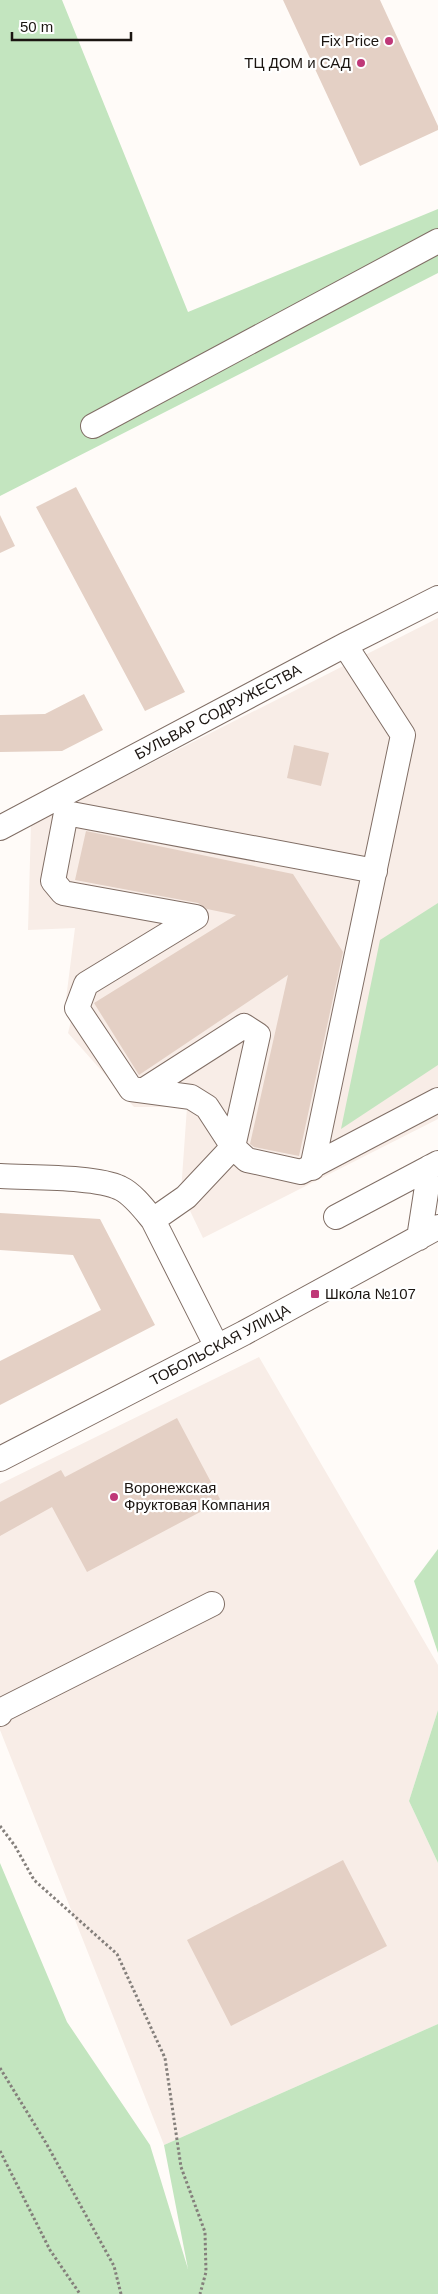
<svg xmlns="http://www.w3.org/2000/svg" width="438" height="2294" viewBox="0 0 438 2294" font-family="Arial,sans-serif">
<rect width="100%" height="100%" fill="#fffbf8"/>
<path fill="#f8ede7" d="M438 618V1119L203 1238 181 1192 187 1107H134L68 1033 72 1017 65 1007 75 928 28 930 31 824Z
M259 1357 438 1665V1710L409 1801 438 1863V2024L164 2145 0 1730V1484Z"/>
<path fill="#c3e5bf" d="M0 0H62L188 312 438 209V273L0 496Z
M438 903V1065L341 1129 380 940Z
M438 1549V1653L414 1581Z
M438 1710V1863L409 1801Z
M0 1863 67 2022 150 2145 188 2269 164 2145 438 2024V2294H0Z"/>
<path fill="#e4d0c5" d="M283 0H380L438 126V130L360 166Z
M76 487 185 692 145 711 36 507Z
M0 515 15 546 0 553Z
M84 694 103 730 62 751 0 752V715L45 714Z
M294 745 329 753 321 786 287 778Z
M86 831 293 874 343 952 299 1156 254 1147 250 1144 288 975 139 1075 94 1003 236 915 207 909 198 903 75 880Z
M0 1213 100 1219 155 1325 0 1405V1361L101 1310 73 1255 0 1250Z
M177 1418 221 1501 87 1572 52 1507 0 1536V1502L61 1470 65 1477Z
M343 1860 387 1946 231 2026 187 1940Z"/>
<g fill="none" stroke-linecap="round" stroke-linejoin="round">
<defs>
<path id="minor" d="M93 426 438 241
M0 828 345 645 438 598
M375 871 66 813 53 881 63 893 196 917 86 984 77 1008 131 1089 191 1097 207 1107 233 1147 247 1160 301 1172 438 1100
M144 1090 244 1026 258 1035 233 1147 186 1197 153 1220
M312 1168 403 735 345 645
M0 1176C29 1178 96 1176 120 1188 133 1194 144 1209 153 1220L217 1347
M336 1217 438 1163
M419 1238 430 1167
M0 1459 244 1333 438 1227
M0 1714 2 1710 212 1604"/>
</defs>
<use href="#minor" stroke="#806e65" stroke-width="26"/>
<path stroke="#847f7b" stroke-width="3" stroke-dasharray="2.5 2.5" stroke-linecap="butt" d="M0 1826 15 1846 34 1880 117 1954 165 2058 181 2167 205 2232 206 2272 200 2294
M0 2068 46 2143 114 2266 121 2294
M0 2151 50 2250 80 2294"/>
<use href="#minor" stroke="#fff" stroke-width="24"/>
</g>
<g fill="#bf3878" stroke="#fff" stroke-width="2">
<circle cx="389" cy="41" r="5"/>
<circle cx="361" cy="63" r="5"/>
<rect x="310" y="1289" width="10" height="10" rx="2.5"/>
<circle cx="114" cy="1497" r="5"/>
</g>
<g text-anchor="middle" stroke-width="4.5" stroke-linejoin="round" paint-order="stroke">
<g font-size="15" fill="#1b1511" stroke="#fff" text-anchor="end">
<text x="379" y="46">Fix Price</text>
<text x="351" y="68">ТЦ ДОМ и САД</text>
<text x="325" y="1299" text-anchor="start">Школа №107</text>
<text x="124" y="1493" text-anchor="start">Воронежская<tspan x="124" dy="17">Фруктовая Компания</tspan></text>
</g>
<g font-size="15" fill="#1b1511" stroke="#fff">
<text transform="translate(218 712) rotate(-28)" y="5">БУЛЬВАР СОДРУЖЕСТВА</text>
<text transform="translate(220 1345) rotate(-28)" y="5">ТОБОЛЬСКАЯ УЛИЦА</text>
</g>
</g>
<path d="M12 32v8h119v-8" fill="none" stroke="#1b1511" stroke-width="2.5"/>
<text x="20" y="32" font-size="15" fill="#1b1511" stroke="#ffffff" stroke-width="4" paint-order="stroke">50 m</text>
</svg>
